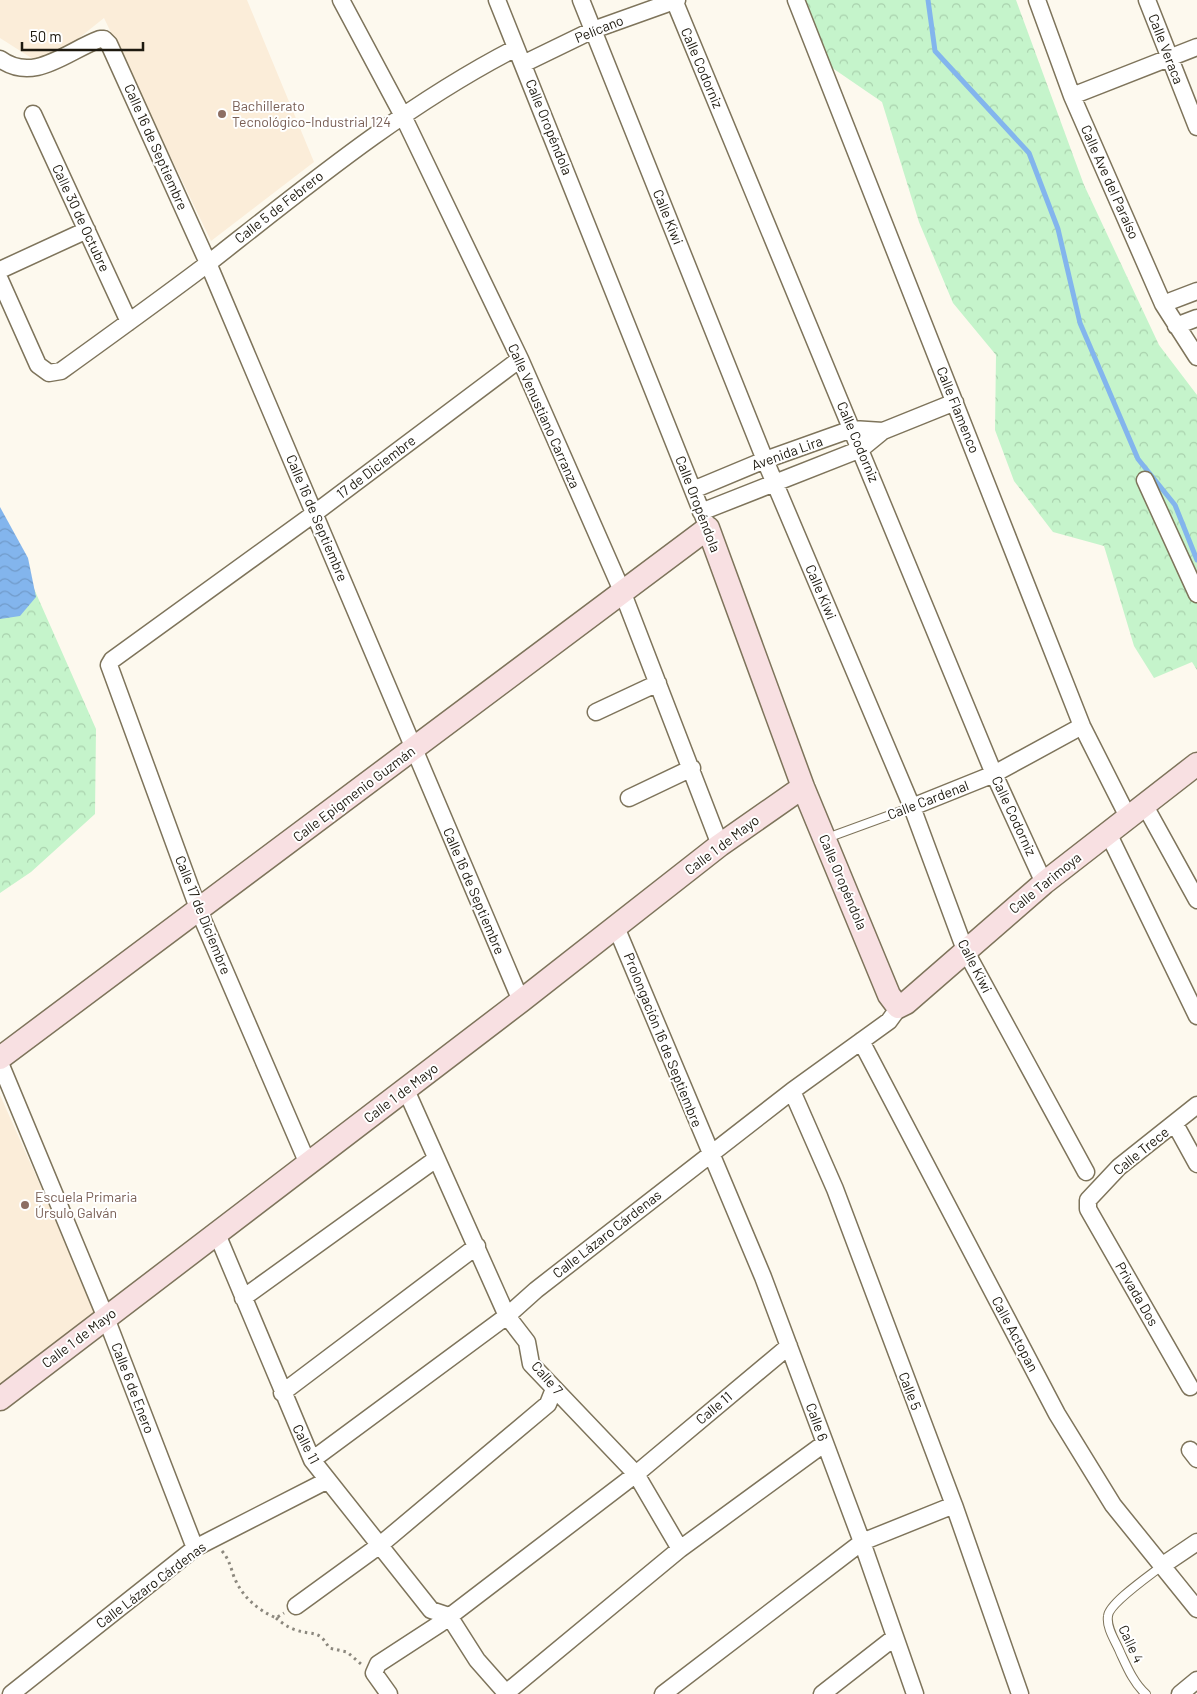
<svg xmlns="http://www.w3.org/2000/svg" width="1197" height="1694" viewBox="0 0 1197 1694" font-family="Barlow,sans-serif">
<defs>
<pattern id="park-crowns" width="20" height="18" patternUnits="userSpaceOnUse" patternTransform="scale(1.25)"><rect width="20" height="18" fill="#c5f4cb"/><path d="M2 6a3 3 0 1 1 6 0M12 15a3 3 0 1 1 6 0" fill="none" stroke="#a9d1ad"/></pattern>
<pattern id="water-waves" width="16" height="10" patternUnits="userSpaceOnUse" patternTransform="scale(1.25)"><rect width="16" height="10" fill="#83b5ed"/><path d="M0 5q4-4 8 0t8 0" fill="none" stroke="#719bca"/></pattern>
</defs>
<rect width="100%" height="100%" fill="#fdf9ee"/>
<path fill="#fbedd9" d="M0 0H247L314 162 211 241 104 18 44 66 0 38Z
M0 1095 98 1315 0 1389Z"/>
<path fill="url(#park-crowns)" d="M801 0H1016L1084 185 1159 345 1197 395V670L1192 662 1154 678 1134 646 1104 546 1053 532 1014 481 995 430 996 355 953 303 919 222 882 102 828 65Z
M0 512 96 729 95 814 31 872 0 893Z"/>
<path fill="url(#water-waves)" d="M0 507 28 558 36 597 20 616 0 619Z"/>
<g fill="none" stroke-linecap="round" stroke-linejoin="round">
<path stroke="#83b5ed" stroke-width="5" d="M928 0 935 51 1029 153 1058 229 1080 323 1138 459 1175 505 1197 560"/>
<defs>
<path id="lane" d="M827 838 912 807
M1146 1694C1134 1684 1127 1667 1120 1652 1116 1642 1106 1628 1108 1616 1109 1603 1152 1574 1163 1565"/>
<path id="street" d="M341 0 403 116 520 359 622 591 720 845
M497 0 708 528
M581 0 765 460 912 807 965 950 1086 1172
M674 0 994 774 1044 883
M796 0 1082 726 1128 817
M1037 0 1072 96 1163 304 1197 357
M1147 0 1197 127
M0 59C34 84 67 51 100 39H104L109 44 208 263 521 1001
M523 64 593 30 677 0
M1072 96 1197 47
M33 114 129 322
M0 270 87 230
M0 280 38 365 49 373 61 371C111 335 161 299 210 262 308 185 405 105 516 48
M1163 304 1197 291
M1176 326 1197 318
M1145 480 1197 594
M693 490 765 460 852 429 883 431
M701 512 861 449 883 431 955 402
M596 712 658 683
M629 798 692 768
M1144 804 1197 900
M912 807 994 774 1082 726
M1108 833 1197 1016
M616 927 763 1277 862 1542 915 1694
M861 1041 1057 1414 1113 1505 1197 1609
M0 1063 106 1318 195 1548
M406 1090 507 1316 527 1342 531 1364 636 1474 680 1549
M792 1091 835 1189 954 1505 1020 1694
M1175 1124 1197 1164
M308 1164 199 911 109 665 112 660 315 513 520 359
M217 1234 312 1460 431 1610 449 1616 477 1660 507 1694
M243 1298 436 1159
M1190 1387 1088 1209V1200L1119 1167 1197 1105
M282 1393 477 1246
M1190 1450 1197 1459
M312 1460 507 1316 536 1290 792 1091 889 1021 897 1010 896 1006
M1163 1565 1197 1542
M296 1606 380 1545 548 1404 554 1389
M506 1693 680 1549 825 1443
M11 1694 195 1548 328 1480
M389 1694 374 1673 378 1664 441 1623 636 1474 789 1346
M663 1694 862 1542 954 1505
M822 1694 895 1637
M1180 1694 1197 1680"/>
<path id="secondary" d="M0 1058 708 528 803 787 889 995 898 1007 906 1003 1044 883 1197 764
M0 1399 521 1001 720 845 803 787"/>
</defs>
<use href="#lane" stroke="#7e745b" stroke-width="10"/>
<use href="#street" stroke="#7e745b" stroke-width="19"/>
<use href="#secondary" stroke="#7e745b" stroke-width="25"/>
<path stroke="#8c887e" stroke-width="3" stroke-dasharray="2.5 4" stroke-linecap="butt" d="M222 1551C229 1559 231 1568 234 1577 242 1596 256 1609 276 1618L284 1613
M276 1618C282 1623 289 1628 296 1630 313 1636 319 1629 329 1648L347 1652 361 1664"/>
<use href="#lane" stroke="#fff" stroke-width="8"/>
<use href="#street" stroke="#fff" stroke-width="16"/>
<use href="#secondary" stroke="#f8e0e2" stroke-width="22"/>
</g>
<g fill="#8d6e63" stroke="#fff" stroke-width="2">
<circle cx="222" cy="114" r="5"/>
<circle cx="25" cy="1205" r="5"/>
</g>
<g text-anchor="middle" stroke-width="4" stroke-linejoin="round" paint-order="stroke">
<g font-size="14" fill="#1d190f" stroke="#fff">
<text transform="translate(599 29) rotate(-22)" y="5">Pelícano</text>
<text transform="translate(1166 49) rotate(69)" y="5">Calle Veraca</text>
<text transform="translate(702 68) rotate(67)" y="5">Calle Codorniz</text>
<text transform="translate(549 127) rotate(68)" y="5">Calle Oropéndola</text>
<text transform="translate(156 147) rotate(66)" y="5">Calle 16 de Septiembre</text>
<text transform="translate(1110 182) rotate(66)" y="5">Calle Ave del Paraíso</text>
<text transform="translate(279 207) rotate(-38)" y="5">Calle 5 de Febrero</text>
<text transform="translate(668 217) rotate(68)" y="5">Calle Kiwi</text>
<text transform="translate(81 218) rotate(65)" y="5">Calle 30 de Octubre</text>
<text transform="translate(958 410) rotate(68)" y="5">Calle Flamenco</text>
<text transform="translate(544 416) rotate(66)" y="5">Calle Venustiano Carranza</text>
<text transform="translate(858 442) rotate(67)" y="5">Calle Codorniz</text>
<text transform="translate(787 453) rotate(-20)" y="5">Avenida Lira</text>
<text transform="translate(376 467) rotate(-37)" y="5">17 de Diciembre</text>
<text transform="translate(698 504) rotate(69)" y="5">Calle Oropéndola</text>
<text transform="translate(317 518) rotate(67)" y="5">Calle 16 de Septiembre</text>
<text transform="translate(821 592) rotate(67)" y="5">Calle Kiwi</text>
<text transform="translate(354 794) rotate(-37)" y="5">Calle Epigmenio Guzmán</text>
<text transform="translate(928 800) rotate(-21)" y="5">Calle Cardenal</text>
<text transform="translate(1014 816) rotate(65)" y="5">Calle Codorniz</text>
<text transform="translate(722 845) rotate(-37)" y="5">Calle 1 de Mayo</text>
<text transform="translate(843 882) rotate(67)" y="5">Calle Oropéndola</text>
<text transform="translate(1045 883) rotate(-39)" y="5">Calle Tarimoya</text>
<text transform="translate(474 891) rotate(67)" y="5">Calle 16 de Septiembre</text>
<text transform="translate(203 915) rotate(68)" y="5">Calle 17 de Diciembre</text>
<text transform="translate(975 966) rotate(63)" y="5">Calle Kiwi</text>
<text transform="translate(663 1040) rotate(68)" y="5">Prolongación 16 de Septiembre</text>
<text transform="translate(401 1093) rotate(-37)" y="5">Calle 1 de Mayo</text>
<text transform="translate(1141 1151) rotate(-39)" y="5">Calle Trece</text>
<text transform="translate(607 1234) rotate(-38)" y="5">Calle Lázaro Cárdenas</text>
<text transform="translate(1137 1294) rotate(60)" y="5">Privada Dos</text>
<text transform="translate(1015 1334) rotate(62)" y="5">Calle Actopan</text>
<text transform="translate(79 1338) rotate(-37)" y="5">Calle 1 de Mayo</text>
<text transform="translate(547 1378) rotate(49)" y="5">Calle 7</text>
<text transform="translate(133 1388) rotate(69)" y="5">Calle 6 de Enero</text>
<text transform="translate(910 1391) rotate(69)" y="5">Calle 5</text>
<text transform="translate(714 1408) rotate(-40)" y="5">Calle 11</text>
<text transform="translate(817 1422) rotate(70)" y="5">Calle 6</text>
<text transform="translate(306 1444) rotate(63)" y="5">Calle 11</text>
<text transform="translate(151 1585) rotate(-37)" y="5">Calle Lázaro Cárdenas</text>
<text transform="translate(1131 1644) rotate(65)" y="5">Calle 4</text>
</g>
<g font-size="14" fill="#785e54" stroke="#fff" text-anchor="start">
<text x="232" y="111">Bachillerato<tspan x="232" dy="16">Tecnológico-Industrial 124</tspan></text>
<text x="35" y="1202">Escuela Primaria<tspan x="35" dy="16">Úrsulo Galván</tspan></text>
</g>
</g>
<path d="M22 42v8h121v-8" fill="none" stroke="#1d190f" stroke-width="2.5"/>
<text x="30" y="42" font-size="15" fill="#1d190f" stroke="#ffffff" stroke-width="4" paint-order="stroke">50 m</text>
</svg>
